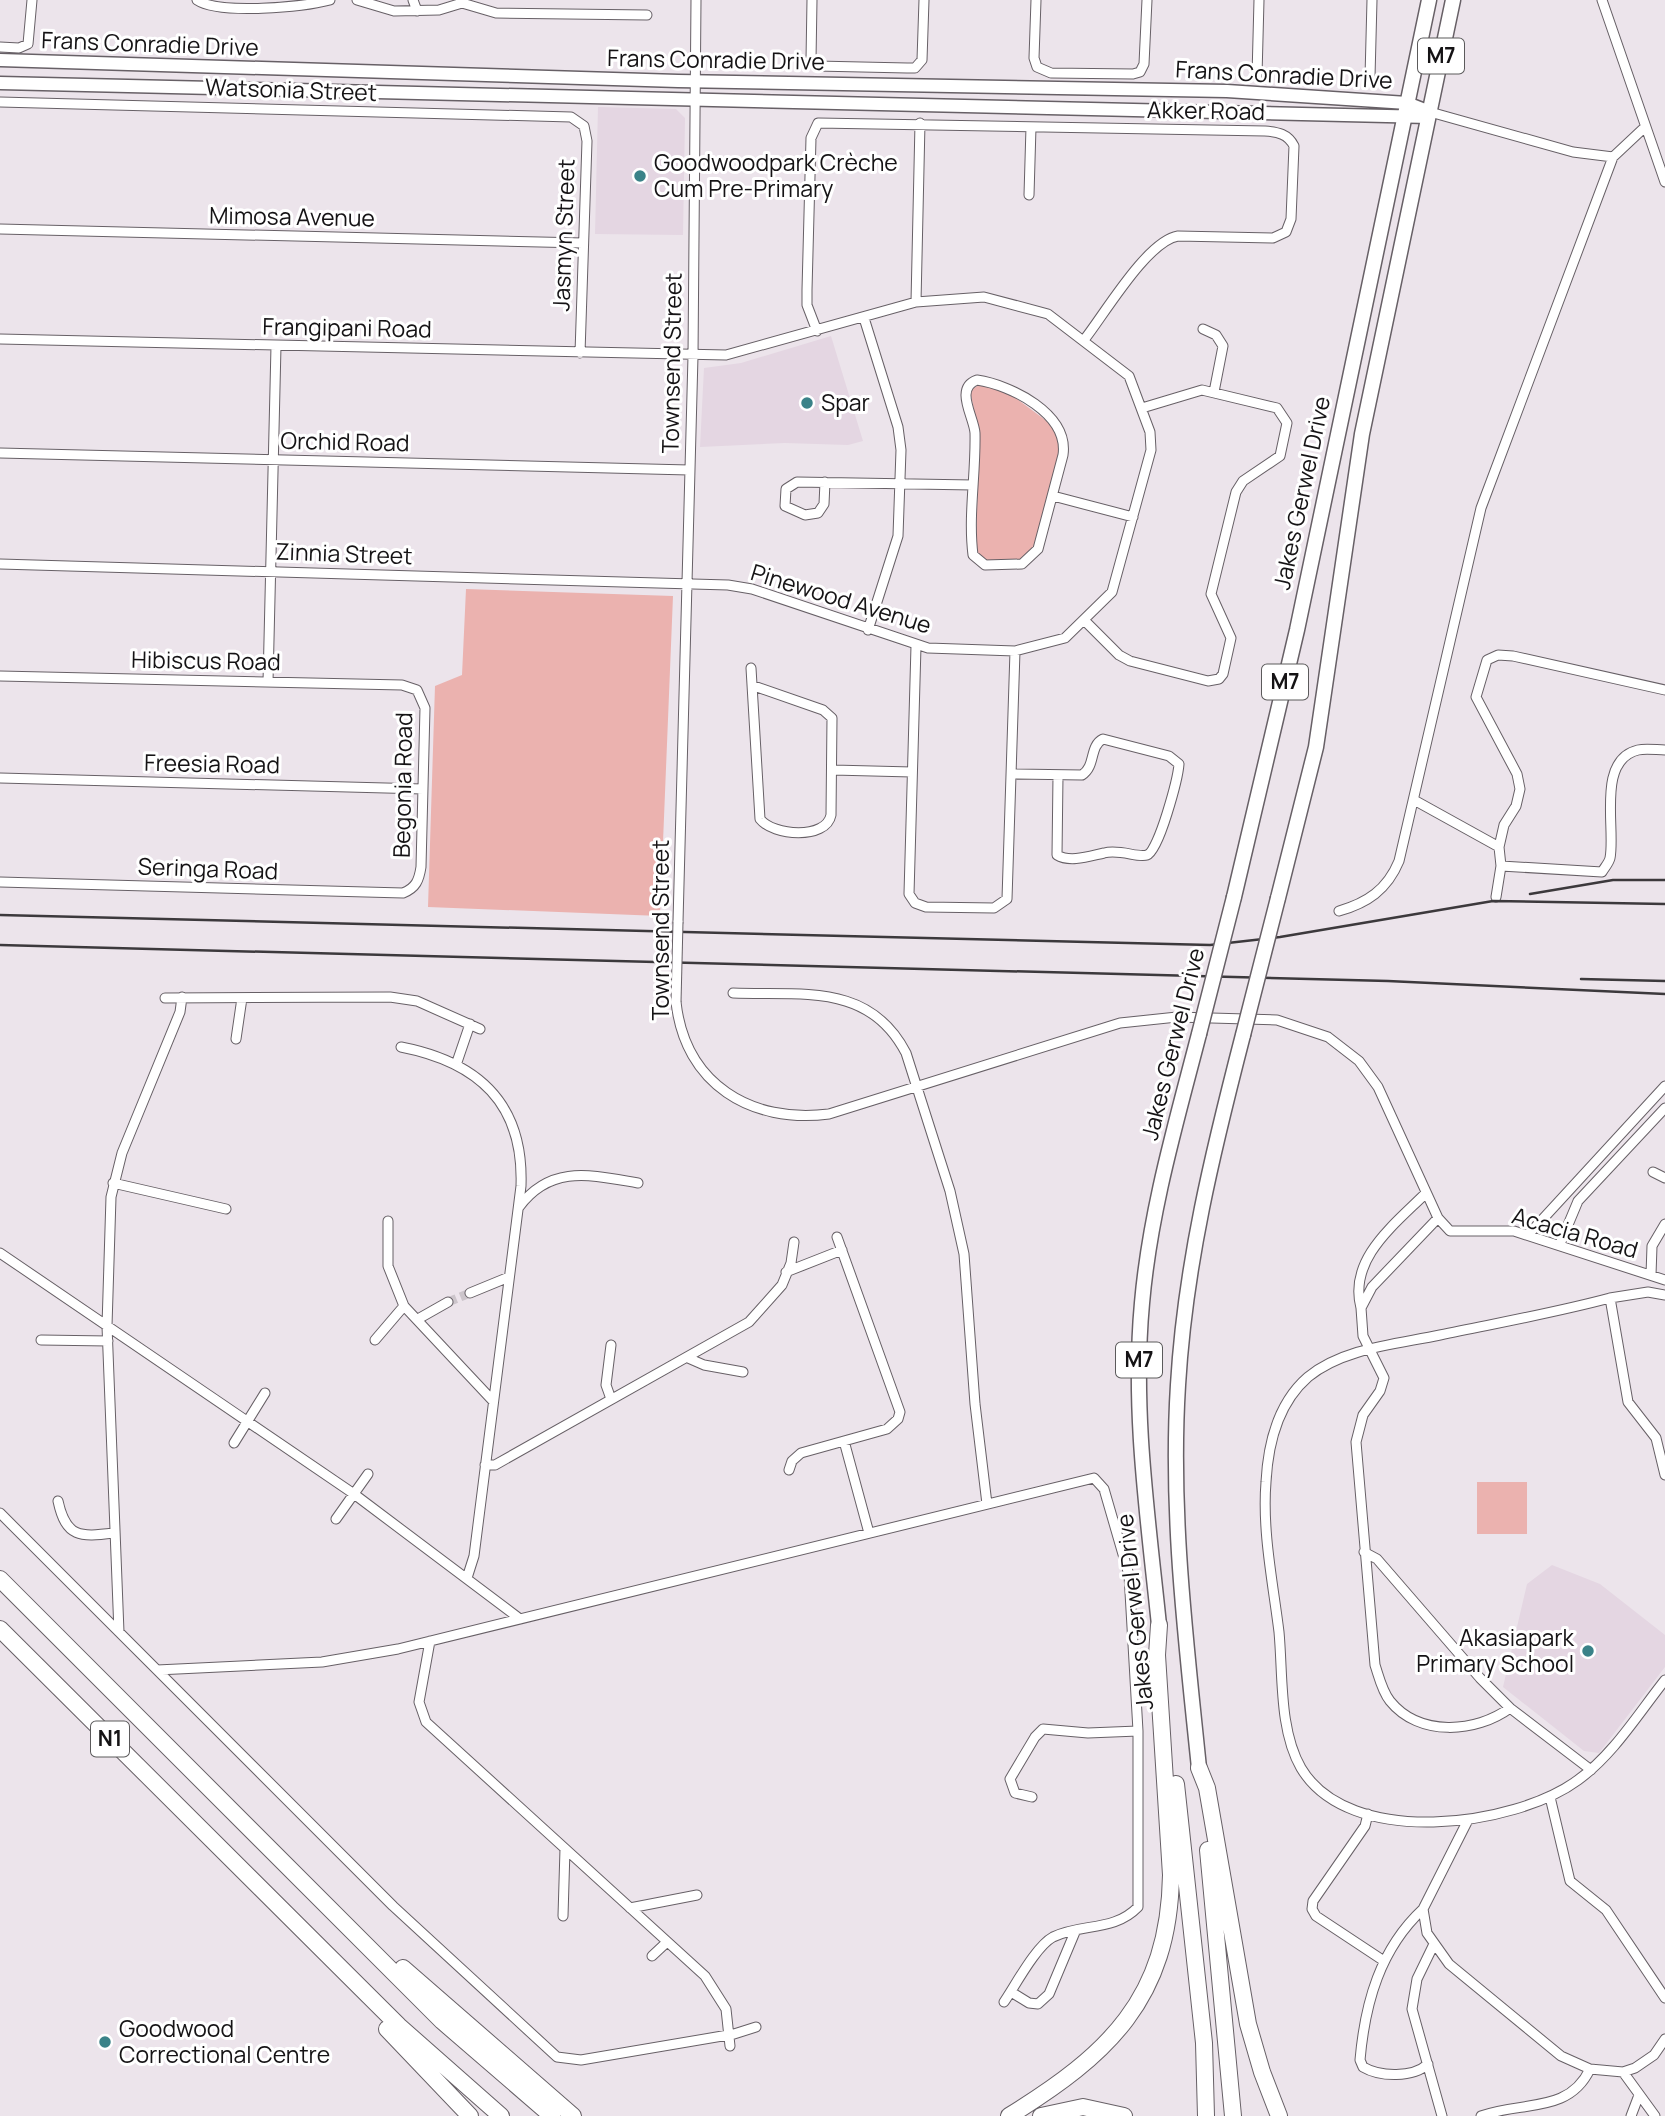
<svg xmlns="http://www.w3.org/2000/svg" width="1665" height="2116" viewBox="0 0 1665 2116" font-family="Manrope,sans-serif">
<rect width="100%" height="100%" fill="#ece4eb"/>
<path fill="#e4d6e2" d="M598 107 676 109 685 118 683 235 595 234Z
M831 336 863 441 848 445 785 443 700 447 704 368 741 363Z
M1552 1565 1600 1584 1665 1635V1667L1599 1753 1584 1751 1503 1687 1527 1584Z"/>
<path fill="#ebb2af" d="M981 384 1009 393 1048 422 1058 436 1059 454 1034 547 1019 560H984L976 551 979 435 970 390Z
M466 589 673 596 660 916 428 907 435 686 462 675Z
M1477 1482H1527V1534H1477Z"/>
<g fill="none" stroke-linecap="round" stroke-linejoin="round">
<path stroke="#ccc5cb" stroke-width="9" stroke-dasharray="9 4.5" stroke-linecap="butt" d="M448 1302 470 1293"/>
<defs>
<path id="minor" d="M197 0C219 15 304 7 330 0
M357 0 394 11 439 10 462 3 496 13 647 15
M413 0 417 11
M812 0 811 60 816 66 907 68H915L922 60 924 0
M1036 0 1034 58 1037 67 1051 73 1133 74 1140 72 1144 64 1147 0
M1602 0 1665 182
M0 47 19 48 28 44 32 0
M1257 76 1259 0
M1370 77 1372 0
M0 102 571 117 584 126 587 141 580 353
M1430 112 1573 152 1613 157
M1029 195 1031 127
M0 229 583 243
M916 302 920 123
M864 318 898 427 901 450 898 536 868 630
M1203 329 1216 335 1223 346 1214 392
M817 331 807 305V290L811 138 818 123 1265 131C1278 132 1288 134 1294 146L1291 219 1286 232 1273 238 1178 236C1147 241 1104 315 1084 340
M0 339 726 355 916 302 984 297 1048 314 1129 376 1150 432 1151 450 1112 592 1065 638 1015 651 928 648 752 589 728 585 0 564
M977 380C1011 385 1069 414 1063 455L1038 549 1022 564 985 565 973 555C968 515 976 474 975 433 974 417 954 388 977 380Z
M0 453 689 470
M825 482 824 504 818 513 805 515 785 506 786 489 797 482 973 485
M1053 496 1133 517
M1084 620 1119 655 1130 661 1208 681 1219 679 1223 674 1231 638 1211 594 1236 492 1243 481 1280 456 1287 423 1277 408 1202 390 1142 408
M916 646 909 894 915 903 926 907 994 908 1007 899 1015 651
M751 668 760 819C773 836 826 840 831 815L832 718 823 710 754 686
M0 676 402 685 417 690 425 708 421 867C419 880 416 888 403 893L0 882
M268 682 276 346
M833 770 912 772
M1012 774 1082 775C1096 766 1089 746 1103 739L1169 756 1179 764C1178 778 1159 851 1147 855 1138 858 1120 849 1104 853 1090 856 1070 863 1057 855L1058 776
M0 778 423 789
M1414 800 1499 847
M1501 866 1602 872C1604 868 1609 863 1610 858 1616 829 1596 760 1638 750 1646 748 1657 750 1665 750
M1496 897 1501 866 1499 847 1504 825 1516 806 1520 789 1517 774 1476 697 1487 660 1498 655 1513 656 1665 690
M1339 911C1367 903 1387 890 1399 861L1481 508 1613 157 1645 127
M678 922 693 356 696 0
M733 993C802 996 869 982 906 1053L950 1191 964 1254 975 1404 987 1504
M165 998 390 997 417 1001 480 1029
M676 1002C685 1084 751 1124 829 1114L1120 1023 1177 1017 1277 1020 1328 1037 1359 1061 1378 1087 1438 1218 1450 1231H1514L1665 1280
M236 1039 242 998
M401 1047C478 1062 524 1103 521 1186L474 1556 467 1578
M456 1065 470 1024
M1653 1172 1665 1178
M113 1183 226 1209
M519 1207C551 1164 591 1175 638 1183
M1438 1218 1372 1287 1361 1308 1363 1336 1384 1378 1380 1391 1363 1415 1356 1442 1375 1665C1379 1677 1382 1691 1390 1701 1419 1737 1476 1733 1510 1708
M388 1221V1266L404 1306 493 1401
M1528 1235 1665 1086
M1560 1244 1578 1201 1665 1108
M0 1253 354 1494 520 1619
M786 1272 842 1250
M1651 1275 1652 1246 1665 1224
M470 1293 509 1277
M1665 1295 1648 1292 1610 1298C1554 1313 1497 1323 1440 1335 1398 1344 1343 1348 1308 1377 1278 1403 1268 1444 1266 1482 1262 1531 1273 1583 1279 1632 1283 1675 1279 1730 1301 1768 1349 1849 1514 1827 1578 1780 1613 1755 1638 1714 1665 1680
M1610 1298 1628 1402 1656 1438 1665 1475
M1361 1308C1348 1259 1394 1225 1426 1193
M418 1319 448 1302
M41 1340 108 1341
M375 1340 404 1306
M611 1345 606 1385 611 1399
M688 1358 704 1365 743 1372
M844 1441 869 1533
M234 1443 265 1393
M485 1465H495L749 1322 782 1285 791 1263 794 1242
M789 1470 792 1461 801 1453 887 1429 898 1419 900 1412 837 1237
M58 1501C66 1538 80 1537 114 1533
M0 1513 393 1906 557 2057 581 2060 734 2034 756 2027
M336 1519 368 1474
M1364 1552 1377 1559 1480 1678 1510 1708 1591 1770
M119 1632 107 1326 111 1197 122 1153 180 1012 182 997
M430 1641 419 1702 426 1722 705 1976 726 2009 730 2046
M157 1670 322 1662 398 1649 1094 1478 1104 1489 1129 1575 1138 1731V1907C1114 1932 1081 1923 1053 1937 1036 1946 1015 1986 1004 2002
M1032 1797 1015 1793 1010 1779 1035 1737 1043 1729 1088 1733 1138 1731
M1550 1797 1570 1881 1606 1910 1665 1998
M1368 1814 1365 1826 1313 1901 1312 1909 1316 1916 1384 1961
M1468 1820 1423 1909 1427 1933 1449 1964 1561 2056 1590 2069 1623 2072 1635 2068 1654 2055 1665 2039
M630 1908 697 1895
M1423 1909C1380 1949 1365 2003 1360 2060L1363 2067C1380 2077 1413 2078 1428 2064
M563 1916 565 1849
M1434 1944 1417 1979 1412 2009 1442 2116
M652 1956 667 1942
M1011 1992 1029 2003 1038 2004 1049 1994 1075 1932
M1623 2072 1655 2116
M1481 2116C1521 2101 1569 2114 1590 2069
M1631 2116 1639 2095"/>
<path id="secondary" d="M0 60 678 81 1227 91 1407 103 1430 112
M0 83 1429 117"/>
<path id="trunk" d="M1234 897 1297 630 1429 0
M1278 898 1316 747 1362 434 1453 0
M1159 1625C1148 1518 1132 1411 1142 1303 1150 1211 1176 1123 1199 1034
M1199 1768C1186 1640 1170 1514 1178 1385 1185 1265 1213 1151 1243 1035"/>
<path id="motorway" d="M0 1579 442 2021 552 2116
M0 1629 399 2026 501 2116
M1199 1768 1207 1788 1248 2024 1262 2072 1279 2116
M1176 1784 1204 2043 1206 2116
M1208 1850 1233 2116
M403 1968 573 2116
M387 2029 470 2116
M1009 2116C1108 2055 1169 1999 1171 1875L1157 1655 1159 1625
M1041 2116 1083 2107 1124 2116"/>
</defs>
<use href="#minor" stroke="#676066" stroke-width="11"/>
<use href="#secondary" stroke="#676066" stroke-width="15"/>
<use href="#trunk" stroke="#676066" stroke-width="17"/>
<use href="#motorway" stroke="#676066" stroke-width="18"/>
<use href="#minor" stroke="#fff" stroke-width="9"/>
<use href="#secondary" stroke="#fff" stroke-width="12"/>
<use href="#trunk" stroke="#fff" stroke-width="14"/>
<use href="#motorway" stroke="#fff" stroke-width="16"/>
<path stroke="#3c393c" stroke-width="2.5" d="M1530 894 1613 880H1665
M0 915 1210 945 1280 937 1493 901 1665 904
M0 945 1388 981 1665 994
M1581 979 1665 981"/>
<defs>
<path id="minor-bridge" d="M676 1002 678 922"/>
<path id="trunk-bridge" d="M1199 1034 1234 897
M1243 1035 1278 898"/>
</defs>
<use href="#minor-bridge" stroke="#676066" stroke-width="11" stroke-linecap="butt"/>
<use href="#trunk-bridge" stroke="#676066" stroke-width="17" stroke-linecap="butt"/>
<use href="#minor-bridge" stroke="#fff" stroke-width="9"/>
<use href="#trunk-bridge" stroke="#fff" stroke-width="14"/>
</g>
<g fill="#3a8288" stroke="#fff" stroke-width="2.5">
<circle cx="640" cy="176" r="7"/>
<circle cx="807" cy="403" r="7"/>
<circle cx="1588" cy="1651" r="7"/>
<circle cx="105" cy="2042" r="7"/>
</g>
<g text-anchor="middle" stroke-width="6" stroke-linejoin="round" paint-order="stroke">
<g fill="#fff" stroke="#5b5a5b" stroke-width="2">
<rect x="1418" y="38.5" width="46" height="35" rx="5"/>
<rect x="1262" y="664.5" width="46" height="35" rx="5"/>
<rect x="1116" y="1342.5" width="46" height="35" rx="5"/>
<rect x="91" y="1721.5" width="38" height="35" rx="5"/>
</g>
<g font-size="21" font-weight="bold" fill="#151315">
<text x="1441" y="63">M7</text>
<text x="1285" y="689">M7</text>
<text x="1139" y="1367">M7</text>
<text x="110" y="1746">N1</text>
</g>
<g font-size="23" fill="#151315" stroke="#fff">
<text transform="translate(150 44) rotate(2)" y="8">Frans Conradie Drive</text>
<text transform="translate(716 60) rotate(1)" y="8">Frans Conradie Drive</text>
<text transform="translate(1284 75) rotate(3)" y="8">Frans Conradie Drive</text>
<text transform="translate(291 90) rotate(2)" y="8">Watsonia Street</text>
<text transform="translate(1206 111) rotate(1)" y="8">Akker Road</text>
<text transform="translate(292 217) rotate(1)" y="8">Mimosa Avenue</text>
<text transform="translate(564 235) rotate(-88)" y="8">Jasmyn Street</text>
<text transform="translate(347 328) rotate(1)" y="8">Frangipani Road</text>
<text transform="translate(672 363) rotate(-89)" y="8">Townsend Street</text>
<text transform="translate(345 442) rotate(1)" y="8">Orchid Road</text>
<text transform="translate(1302 493) rotate(-78)" y="8">Jakes Gerwel Drive</text>
<text transform="translate(344 554) rotate(2)" y="8">Zinnia Street</text>
<text transform="translate(841 599) rotate(17)" y="8">Pinewood Avenue</text>
<text transform="translate(206 661) rotate(1)" y="8">Hibiscus Road</text>
<text transform="translate(212 764) rotate(1)" y="8">Freesia Road</text>
<text transform="translate(403 785) rotate(-89)" y="8">Begonia Road</text>
<text transform="translate(208 869) rotate(2)" y="8">Seringa Road</text>
<text transform="translate(661 930) rotate(-90)" y="8">Townsend Street</text>
<text transform="translate(1173 1044) rotate(-76)" y="8">Jakes Gerwel Drive</text>
<text transform="translate(1575 1233) rotate(16)" y="8">Acacia Road</text>
<text transform="translate(1135 1612) rotate(-96)" y="8">Jakes Gerwel Drive</text>
</g>
<g font-size="23" fill="#151315" stroke="#fff" text-anchor="start">
<text x="654" y="171">Goodwoodpark Crèche<tspan x="654" dy="26">Cum Pre-Primary</tspan></text>
<text x="821" y="411">Spar</text>
<text x="1574" y="1646" text-anchor="end">Akasiapark<tspan x="1574" dy="26">Primary School</tspan></text>
<text x="119" y="2037">Goodwood<tspan x="119" dy="26">Correctional Centre</tspan></text>
</g>
</g>
</svg>
